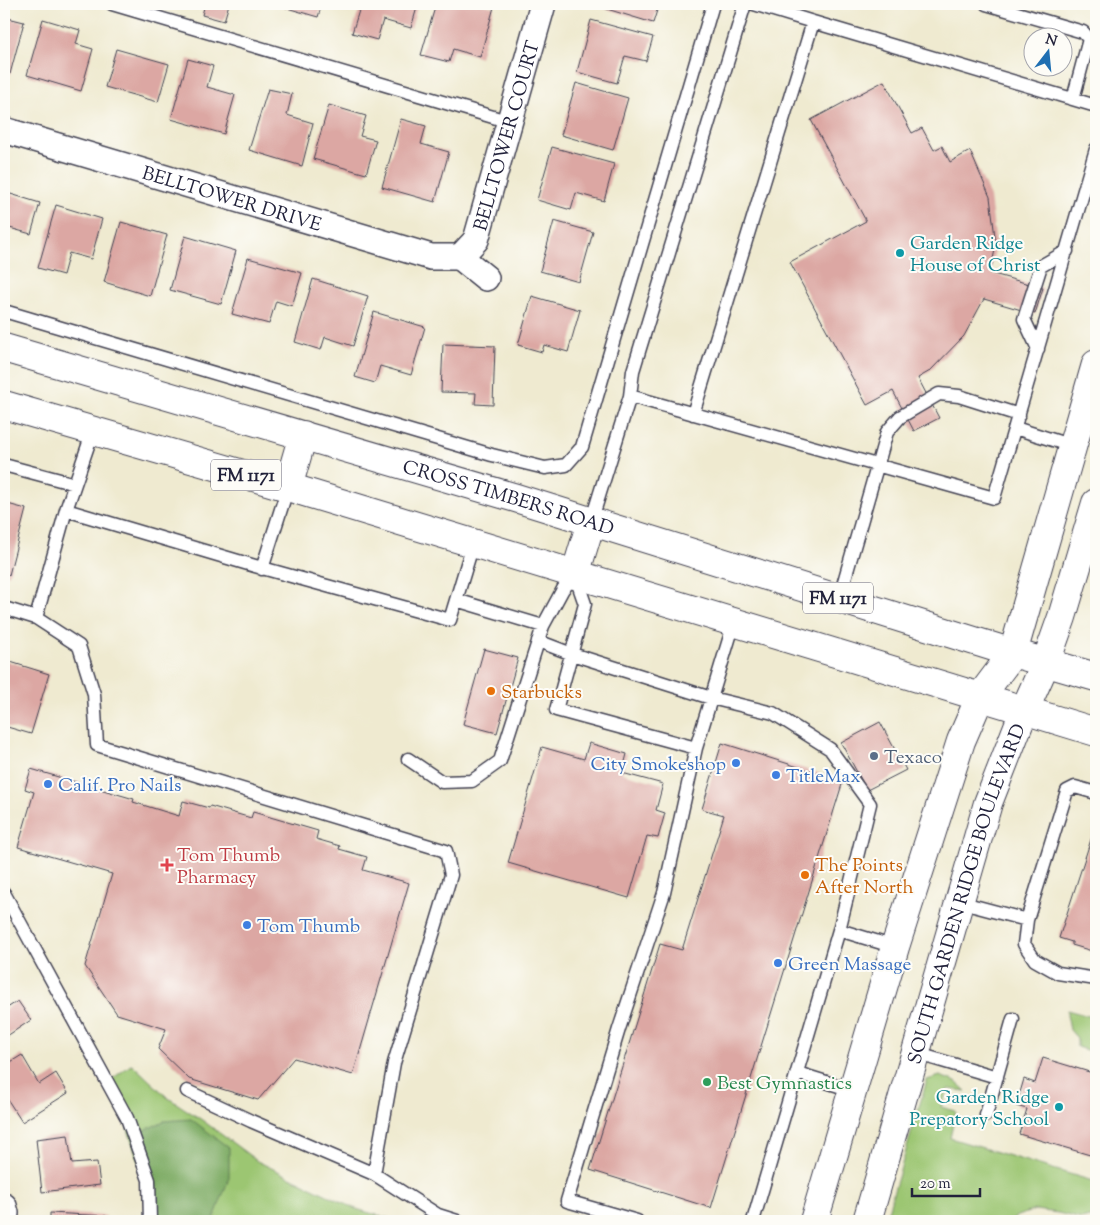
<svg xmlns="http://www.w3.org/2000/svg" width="1100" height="1225" viewBox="0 0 1100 1225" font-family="'Sorts Mill Goudy',serif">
<rect width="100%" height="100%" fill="#fdfcf7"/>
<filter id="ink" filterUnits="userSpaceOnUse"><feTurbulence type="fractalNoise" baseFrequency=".02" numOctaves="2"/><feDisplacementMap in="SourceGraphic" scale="10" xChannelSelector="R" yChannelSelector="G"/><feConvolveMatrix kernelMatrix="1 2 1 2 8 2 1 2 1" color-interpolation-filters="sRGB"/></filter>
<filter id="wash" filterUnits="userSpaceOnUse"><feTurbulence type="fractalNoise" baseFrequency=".0096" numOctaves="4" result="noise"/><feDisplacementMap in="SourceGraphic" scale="20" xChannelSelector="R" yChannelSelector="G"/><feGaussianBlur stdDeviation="1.12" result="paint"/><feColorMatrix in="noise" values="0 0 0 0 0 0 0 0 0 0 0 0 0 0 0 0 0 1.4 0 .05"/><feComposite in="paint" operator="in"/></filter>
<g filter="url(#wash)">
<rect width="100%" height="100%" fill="#efead0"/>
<path fill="#9cc672" stroke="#5f7456" d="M1067 1010 1096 1018V1053L1077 1047V1038L1070 1030 1067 1015Z
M132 1064 167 1097 202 1120 257 1161 356 1209 398 1221H149L145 1183 112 1079Z
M940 1076 956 1082 966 1091 948 1089 941 1107 956 1111 950 1138 1096 1182V1215L1082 1219 1058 1213 1035 1210 1017 1216 1011 1221H885L927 1080Z"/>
<path fill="#7dab64" stroke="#506650" d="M191 1119 229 1148V1178L213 1221H157L156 1202 143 1131 164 1121Z"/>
<g id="blocks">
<path fill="#dca7a3" d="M205 4H229L224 21 202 15Z
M281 4H322L318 17 280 6Z
M361 4H418L411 28 383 20 377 40 352 33Z
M436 4H482L494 7 480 57 453 49 449 62 421 55Z
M597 4H659L653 23 597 6Z
M4 17 24 22 10 74 4 72Z
M43 19 80 30 76 44 93 49 81 91 27 75Z
M591 20 653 37 646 61 625 56 617 83 577 72Z
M116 49 169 64 158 102 105 87Z
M188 59 213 66 207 87 235 95 224 134 171 119Z
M884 81 912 133 922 128 934 150 942 146 950 162 970 151 990 197 996 245 990 273 1043 288 1035 314 984 299 964 336 930 371 918 378 939 418 914 431 893 391 867 405 790 262 866 221 811 120Z
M576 83 628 98 613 150 561 135Z
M268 89 292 94 287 115 313 123 302 166 249 150Z
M329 105 366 116 360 136 376 140 366 174 313 159Z
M401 119 426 126 421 144 449 152 435 202 382 187Z
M552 147 614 164 604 201 576 193 571 210 537 200Z
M4 192 40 203 31 234 6 227 4 233Z
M56 205 102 219 91 259 69 253 63 275 38 268Z
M554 221 593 232 579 282 540 271Z
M121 222 167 235 150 296 104 282Z
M185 236 236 251 221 304 170 290Z
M248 258 302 273 292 306 276 301 269 324 232 314Z
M313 279 368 296 353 346 325 337 321 350 295 342Z
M532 296 580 310 568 352 544 345 542 352 518 345Z
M374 312 425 327 411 375 380 366 375 383 355 377Z
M443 344 495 346 493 405 475 404 476 393 441 392Z
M4 503 26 509 9 575 4 573Z
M484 649 518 658 497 733 463 724Z
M4 660 49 674 31 734 4 726Z
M880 722 906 770 867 790 841 743Z
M589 743 627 754 622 773 663 784 656 810 665 813 658 838 647 836 629 898 508 863 542 747 584 759Z
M722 743 843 781 711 1208 590 1170 660 944 682 950 724 815 702 809Z
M31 769 134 799 133 802 179 816 183 801 209 808 210 806 251 818 253 812 318 831 316 839 340 846 339 849 367 857 363 870 409 883 353 1075 294 1058 258 1100 189 1079 158 1049 166 1029 117 1014 85 966 112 874 18 847 34 792 25 789Z
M1096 824V947L1094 946 1092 951 1072 945V942L1059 938Z
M18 1001 31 1020 4 1038V1010Z
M22 1055 39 1084 56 1073 68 1093 22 1122 4 1094V1066Z
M1043 1058 1096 1074V1135L1090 1155 1019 1134 1027 1109 1016 1106 1024 1079 1035 1083Z
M68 1135 72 1164 97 1162 100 1185 42 1192 36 1139Z
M50 1213 106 1216V1221H50Z"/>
</g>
</g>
<g filter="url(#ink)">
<use href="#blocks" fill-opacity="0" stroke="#414051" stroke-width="1"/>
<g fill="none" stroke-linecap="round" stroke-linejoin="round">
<defs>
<path id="service" d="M112 4 510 122
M754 4 813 22
M986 4 1083 32 1089 39 1073 99
M4 311 492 455 545 468 566 465 582 447 713 4
M1038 349 1024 319 1041 266 1067 251
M630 396 633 371 745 4
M693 414 813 22 1096 106
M1015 428 1072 446
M93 431 66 510 36 618 79 646 94 694 97 745 446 851 451 875 394 1063 374 1174 251 1121 187 1091
M4 465 75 484
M66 510 255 566 450 620 473 544
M591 522 630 396 994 498 1096 149
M262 569 288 487
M575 575 585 604 556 710 696 748
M839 599 887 432 900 417 939 394 959 396 1019 415
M456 600 543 626
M4 608 36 618
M538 641 572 654 711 698 773 713 830 749 870 804 839 930
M408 759 442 782 472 781 500 761 543 626 563 589 575 575
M1096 793 1075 787 1067 791 1027 920 1024 944 1035 960 1058 973 1096 979
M4 893 127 1118 149 1180 150 1221
M959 902 1027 920
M915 1053 997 1077
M797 1073 852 1090
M986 1115 1013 1019
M374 1174 438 1215 457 1221
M637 1221 567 1201 619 1029 664 893 696 748 734 623
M753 1221 839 930 895 947"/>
<g id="minor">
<path id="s1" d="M4 130 431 257H460"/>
<path id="s2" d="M460 257 476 240 543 4"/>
<path d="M460 257 486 278"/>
<path d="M4 1206 6 1213 5 1221"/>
</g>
<g id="secondary">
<path d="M814 1221 895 947 961 741 980 697 1013 653 1096 364"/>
<path id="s3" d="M867 1221 988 803 1024 711 1046 662 1062 617 1096 503"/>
</g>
<g id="primary">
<path id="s4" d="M4 348 516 498 1013 653 1096 677"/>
<path d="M4 405 288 487 1096 732"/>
<path d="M288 487 303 435"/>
<path d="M575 575 591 522"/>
</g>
</defs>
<use href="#service" stroke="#414051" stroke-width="15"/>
<use href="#minor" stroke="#414051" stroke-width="28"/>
<use href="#secondary" stroke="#414051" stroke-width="30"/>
<use href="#primary" stroke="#414051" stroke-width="30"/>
<use href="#service" stroke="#fff" stroke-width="12"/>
<use href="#minor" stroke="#fff" stroke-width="25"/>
<use href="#secondary" stroke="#fff" stroke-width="28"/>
<use href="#primary" stroke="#fff" stroke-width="28"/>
</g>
</g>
<g fill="#0f9aa8" stroke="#fdfcf7" stroke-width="2">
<circle cx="900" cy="253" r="5"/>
<circle cx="1059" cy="1107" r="5"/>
</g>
<g fill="#e8710a" stroke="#fdfcf7" stroke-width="2">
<circle cx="491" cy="691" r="5"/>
<circle cx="805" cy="875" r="5"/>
</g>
<circle fill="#5c6f8a" stroke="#fdfcf7" stroke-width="2" cx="874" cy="756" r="5"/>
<g fill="#3f7fe0" stroke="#fdfcf7" stroke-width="2">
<circle cx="736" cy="763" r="5"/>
<circle cx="776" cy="775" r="5"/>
<circle cx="48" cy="784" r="5"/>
<circle cx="247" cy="925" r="5"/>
<circle cx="778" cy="963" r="5"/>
</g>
<path fill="#e0444e" stroke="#fdfcf7" stroke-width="2" d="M164.5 857.5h5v5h5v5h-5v5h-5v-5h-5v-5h5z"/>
<circle fill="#2e9e5b" stroke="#fdfcf7" stroke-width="2" cx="707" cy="1082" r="5"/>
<g text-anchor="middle" stroke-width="4" stroke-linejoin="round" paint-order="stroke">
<g fill="#fdfcf7" stroke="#646373" stroke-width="1">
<rect x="211" y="459.5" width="70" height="31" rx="4"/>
<rect x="803" y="582.5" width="70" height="31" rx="4"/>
</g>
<g font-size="18" font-weight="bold" fill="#22223b">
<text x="246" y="481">FM 1171</text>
<text x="838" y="604">FM 1171</text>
</g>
<g font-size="19" fill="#22223b" stroke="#fdfcf7">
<text dy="7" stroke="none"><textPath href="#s2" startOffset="132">BELLTOWER COURT</textPath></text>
<text dy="7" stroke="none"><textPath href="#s1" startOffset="238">BELLTOWER DRIVE</textPath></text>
<text dy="7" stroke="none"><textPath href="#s4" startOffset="526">CROSS TIMBERS ROAD</textPath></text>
<text dy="7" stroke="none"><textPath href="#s3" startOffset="342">SOUTH GARDEN RIDGE BOULEVARD</textPath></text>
</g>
<g font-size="19" fill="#0d838f" stroke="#fdfcf7" text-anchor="start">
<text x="910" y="249">Garden Ridge<tspan x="910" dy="22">House of Christ</tspan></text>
<text x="1049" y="1103" text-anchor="end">Garden Ridge<tspan x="1049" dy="22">Prepatory School</tspan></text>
</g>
<g font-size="19" fill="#c56008" stroke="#fdfcf7" text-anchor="start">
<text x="501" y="698">Starbucks</text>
<text x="815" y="871">The Points<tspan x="815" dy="22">After North</tspan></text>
</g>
<g font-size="19" fill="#4e5e75" stroke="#fdfcf7" text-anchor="start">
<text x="884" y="763">Texaco</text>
</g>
<g font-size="19" fill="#366cbe" stroke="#fdfcf7" text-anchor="start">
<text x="726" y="770" text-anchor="end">City Smokeshop</text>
<text x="786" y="782">TitleMax</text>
<text x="58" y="791">Calif. Pro Nails</text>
<text x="257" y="932">Tom Thumb</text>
<text x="788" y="970">Green Massage</text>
</g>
<g font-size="19" fill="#be3a42" stroke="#fdfcf7" text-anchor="start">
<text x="177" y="861">Tom Thumb<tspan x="177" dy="22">Pharmacy</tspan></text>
</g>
<g font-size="19" fill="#27864d" stroke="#fdfcf7" text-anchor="start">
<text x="717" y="1089">Best Gymnastics</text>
</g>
</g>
<rect width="1100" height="1225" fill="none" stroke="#fdfcf7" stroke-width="20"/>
<g transform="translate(1048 52) rotate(16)"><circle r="24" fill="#fdfcf7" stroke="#a5a5ac"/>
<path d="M0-4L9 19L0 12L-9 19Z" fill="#1f6fb2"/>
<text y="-8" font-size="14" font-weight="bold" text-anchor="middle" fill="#22223b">N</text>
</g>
<path d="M912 1188v8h68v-8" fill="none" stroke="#22223b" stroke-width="2.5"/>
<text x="920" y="1188" font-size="15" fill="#22223b" stroke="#fdfcf7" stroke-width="4" paint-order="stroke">20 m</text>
</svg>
